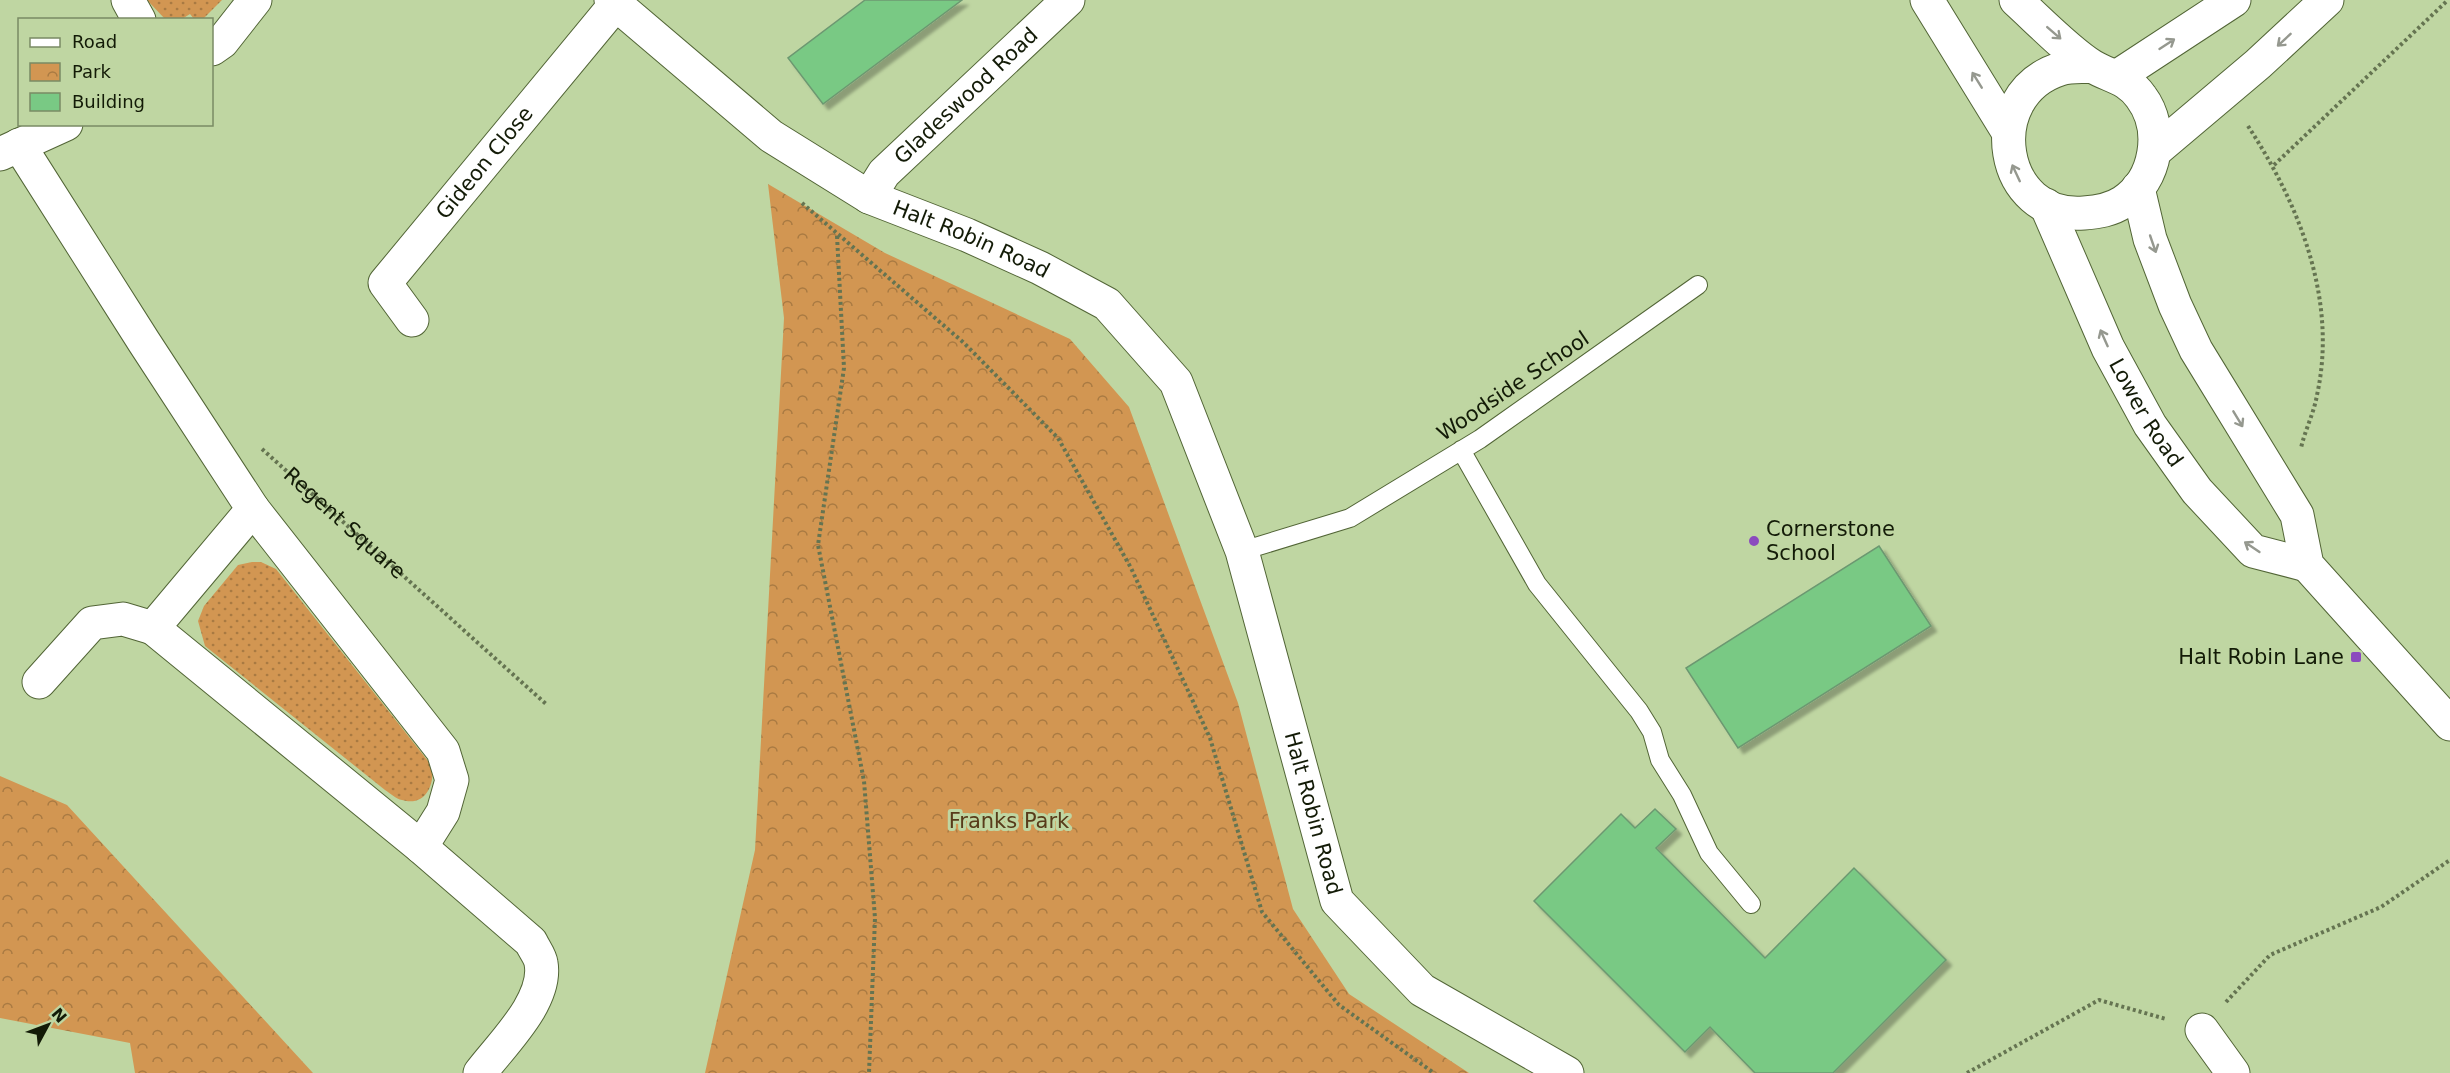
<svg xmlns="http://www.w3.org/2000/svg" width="2450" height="1073" viewBox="0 0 2450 1073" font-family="'DejaVu Sans',sans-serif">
<defs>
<pattern id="grass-dots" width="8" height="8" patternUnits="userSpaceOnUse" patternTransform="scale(1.5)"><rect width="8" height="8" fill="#d29652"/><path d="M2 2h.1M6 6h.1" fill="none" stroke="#a97a42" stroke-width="1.8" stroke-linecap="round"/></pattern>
<pattern id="park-crowns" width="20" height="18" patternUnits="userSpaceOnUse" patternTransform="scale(1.5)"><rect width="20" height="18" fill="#d29652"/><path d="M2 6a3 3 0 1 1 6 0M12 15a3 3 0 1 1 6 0" fill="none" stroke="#a97a42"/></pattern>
<filter id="shadow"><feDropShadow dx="5.5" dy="5.5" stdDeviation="1.5" flood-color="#0004"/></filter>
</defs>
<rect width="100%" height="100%" fill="#bfd6a2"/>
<path fill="url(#grass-dots)" d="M147 0H222L202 20 194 19 190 14 182 19H165Z
M252 562H261L276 569 432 766C435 785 425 807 402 800 396 799 390 793 385 790L205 646 198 621 204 606 238 565Z"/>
<path fill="url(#park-crowns)" d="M768 184 885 253 1070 339 1129 407 1238 703 1293 909 1349 994 1469 1073H705L755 850 784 318Z
M0 776 67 805 313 1073H135L130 1043 0 1018Z"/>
<path fill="#79c984" stroke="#6c9871" stroke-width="1.5" filter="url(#shadow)" d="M865 0H962L823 104 788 58Z
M1879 546 1931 626 1738 748 1686 668Z
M1655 809 1676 829 1656 848 1765 958 1854 868 1946 960 1833 1073H1755L1710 1027 1685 1052 1534 901 1621 814 1635 828Z"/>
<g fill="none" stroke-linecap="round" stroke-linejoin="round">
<defs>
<path id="lane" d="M1461 450 1537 584 1639 711 1652 732 1660 760 1682 795 1709 853 1751 904
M1242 551 1350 518 1480 439 1698 285"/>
<g id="street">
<path d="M128 0 139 20"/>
<path id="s2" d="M611 0 771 136 869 197 967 235 1040 268 1107 304 1176 382 1242 551 1337 901 1422 990 1567 1073"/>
<path d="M19 145 144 342 253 509 153 628 421 847 531 942C534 949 540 956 541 963 548 1001 501 1045 480 1073"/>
<path id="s3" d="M869 197 884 173 1068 0"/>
<path id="s4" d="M412 320 385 283 615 5"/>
<path d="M253 509 443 751 452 780 443 812 421 847"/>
<path d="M39 682 92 623 123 619 153 628"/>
<path d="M2202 1030 2233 1073"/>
</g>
<g id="secondary">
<path d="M1927 0 2007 130"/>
<path d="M2016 0C2037 19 2069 52 2092 66 2110 77 2127 77 2141 97 2165 129 2157 180 2123 202 2111 210 2098 212 2084 213 1999 220 1979 95 2060 69 2070 66 2082 67 2092 66"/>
<path d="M212 49 222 42 255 0"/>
<path d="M2118 76 2234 0"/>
<path d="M2155 151 2258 64 2327 0"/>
<path d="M0 154 66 124"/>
<path d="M2138 188 2150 239 2175 305 2196 350 2297 515 2307 565 2450 724"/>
<path id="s5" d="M2046 205 2108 348 2150 425 2197 491 2253 551 2307 565"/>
</g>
</defs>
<use href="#lane" stroke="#526536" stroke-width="20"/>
<use href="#street" stroke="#526536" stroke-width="35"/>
<use href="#secondary" stroke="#526536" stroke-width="35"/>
<g stroke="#657451" stroke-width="4" stroke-dasharray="3 3" stroke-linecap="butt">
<path d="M2248 126C2299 204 2338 300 2317 395 2314 413 2305 430 2301 448"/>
<path d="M2274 165 2448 0"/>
<path d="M802 203 964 343 1058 438 1131 568 1210 738 1262 912 1339 1005 1434 1073"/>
<path d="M837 236 844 368 818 545 864 781 875 918 869 1073"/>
<path id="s1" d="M262 449 546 704"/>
<path d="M2226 1002 2270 955 2381 907 2450 860"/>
<path d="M1967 1073 2099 1000 2166 1019"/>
</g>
<use href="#lane" stroke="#fff" stroke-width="18"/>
<use href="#street" stroke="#fff" stroke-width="33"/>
<use href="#secondary" stroke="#fff" stroke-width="33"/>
</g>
<defs><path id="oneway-shaft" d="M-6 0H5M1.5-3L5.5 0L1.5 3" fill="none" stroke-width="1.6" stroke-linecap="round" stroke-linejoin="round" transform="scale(1.5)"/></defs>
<g stroke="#95988f">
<use href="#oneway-shaft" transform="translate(2054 33) rotate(41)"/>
<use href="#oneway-shaft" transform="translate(2284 40) rotate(137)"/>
<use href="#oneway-shaft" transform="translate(2167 44) rotate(-33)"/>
<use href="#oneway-shaft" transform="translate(1977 80) rotate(-122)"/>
<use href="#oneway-shaft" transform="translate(2016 173) rotate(-115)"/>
<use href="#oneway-shaft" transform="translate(2153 244) rotate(71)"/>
<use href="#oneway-shaft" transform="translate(2104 338) rotate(-114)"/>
<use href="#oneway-shaft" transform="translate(2238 419) rotate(59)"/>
<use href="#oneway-shaft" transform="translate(2252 547) rotate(-146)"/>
</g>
<g fill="#8b4abe" stroke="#bfd6a2" stroke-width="2">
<circle cx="1754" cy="541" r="6"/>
<rect x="2350" y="651" width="12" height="12" rx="3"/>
</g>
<g text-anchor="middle" stroke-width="6" stroke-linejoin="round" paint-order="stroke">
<g font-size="21" fill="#131b07" stroke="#bfd6a2">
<text dy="7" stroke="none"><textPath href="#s3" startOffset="141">Gladeswood Road</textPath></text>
<text dy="7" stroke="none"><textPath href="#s4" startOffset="202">Gideon Close</textPath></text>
<text dy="7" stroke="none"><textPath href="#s2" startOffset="436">Halt Robin Road</textPath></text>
<text transform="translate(1513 386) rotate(-34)" y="7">Woodside School</text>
<text dy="7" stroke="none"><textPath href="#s5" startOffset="231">Lower Road</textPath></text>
<text dy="7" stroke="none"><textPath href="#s1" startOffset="111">Regent Square</textPath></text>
<text dy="7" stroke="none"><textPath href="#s2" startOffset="1144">Halt Robin Road</textPath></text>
</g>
<g font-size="21" fill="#131b07" stroke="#bfd6a2" text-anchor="start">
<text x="1766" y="536">Cornerstone<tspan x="1766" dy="24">School</tspan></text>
<text x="2344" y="664" text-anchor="end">Halt Robin Lane</text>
</g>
<g font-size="21" fill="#583b1a" stroke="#bfd6a2">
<text x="1009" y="828">Franks Park</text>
</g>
</g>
<rect x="18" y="18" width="195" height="108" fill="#bfd6a2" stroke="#7a8b64" stroke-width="1.5"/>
<rect x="30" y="38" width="30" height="9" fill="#ffffff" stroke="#7a8b64" stroke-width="1.5"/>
<text x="72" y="48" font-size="18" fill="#131b07">Road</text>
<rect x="30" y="63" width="30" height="18" fill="url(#park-crowns)" stroke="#7a8b64" stroke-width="1.5"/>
<text x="72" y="78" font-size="18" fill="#131b07">Park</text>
<rect x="30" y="93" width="30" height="18" fill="#79c984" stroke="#7a8b64" stroke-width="1.5"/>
<text x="72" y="108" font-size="18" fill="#131b07">Building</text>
<g transform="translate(48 1025) rotate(49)" stroke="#bfd6a2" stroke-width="4.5" paint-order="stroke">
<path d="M0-4.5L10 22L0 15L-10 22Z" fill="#131b07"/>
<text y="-9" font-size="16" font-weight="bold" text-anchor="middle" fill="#131b07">N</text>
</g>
</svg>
